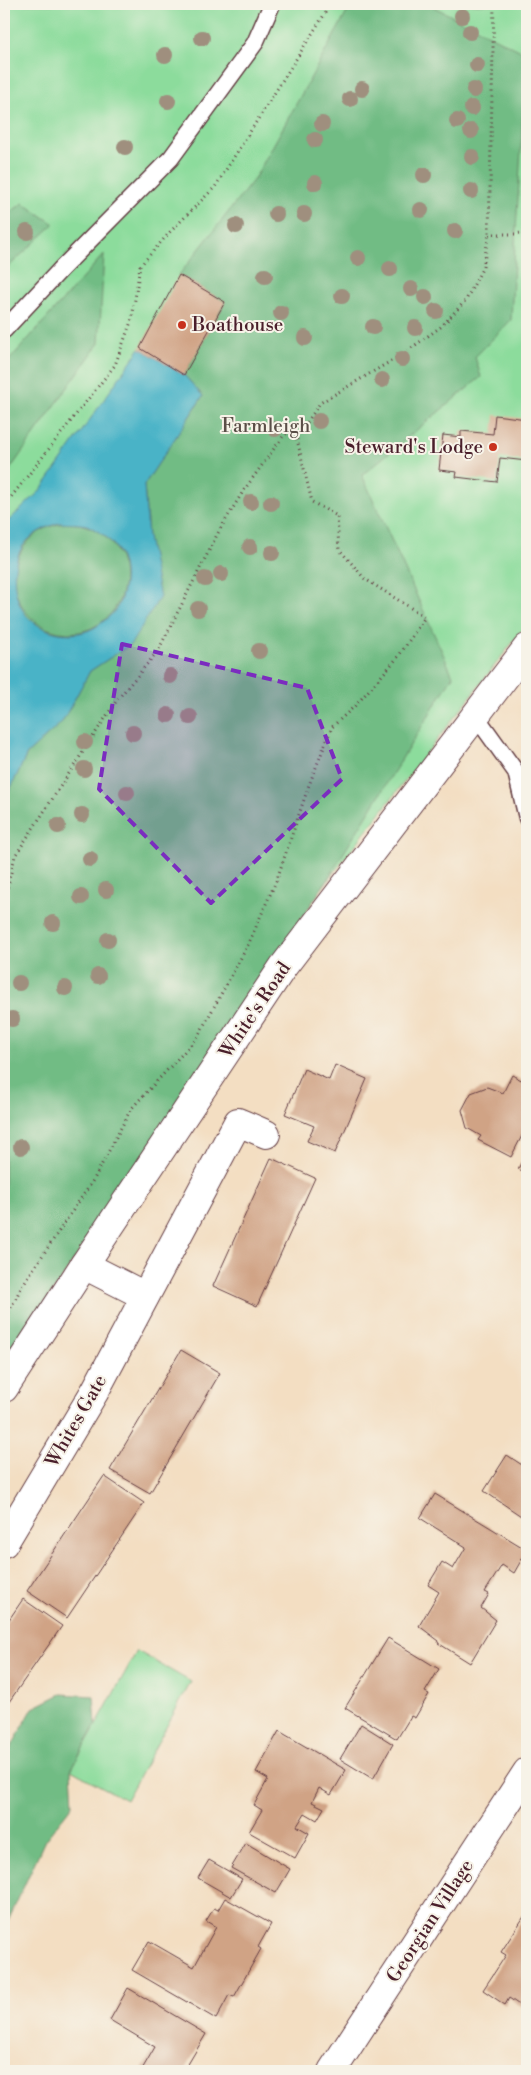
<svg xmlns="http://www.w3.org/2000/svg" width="531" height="2075" font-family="'Libre Bodoni',serif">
  <rect width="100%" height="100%" fill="#f7f3e8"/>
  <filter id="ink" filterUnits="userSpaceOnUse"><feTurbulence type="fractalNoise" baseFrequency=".02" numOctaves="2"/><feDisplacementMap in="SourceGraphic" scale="10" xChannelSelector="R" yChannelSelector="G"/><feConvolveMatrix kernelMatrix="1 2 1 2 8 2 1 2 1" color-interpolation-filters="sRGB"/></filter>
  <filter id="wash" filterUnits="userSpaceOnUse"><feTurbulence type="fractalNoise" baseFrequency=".0096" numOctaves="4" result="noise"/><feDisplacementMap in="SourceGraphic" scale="20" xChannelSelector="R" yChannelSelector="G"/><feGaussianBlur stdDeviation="1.12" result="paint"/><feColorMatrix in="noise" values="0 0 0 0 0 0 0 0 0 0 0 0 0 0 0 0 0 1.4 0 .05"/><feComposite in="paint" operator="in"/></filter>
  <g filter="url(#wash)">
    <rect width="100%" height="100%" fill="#f3dec2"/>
    <g fill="#8cdc9c" stroke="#6b7e64">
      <path d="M4 4H527V624L322 888 4 1365Z"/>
      <path d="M137 1651 191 1682 126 1800 71 1770Z"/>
    </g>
    <g fill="#71bc84" stroke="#5e6e58">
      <path d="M363 4H428L525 53C523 142 515 231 511 320L475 357 481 377 362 475 453 676 322 888 4 1365V802L27 754 62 722 90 671 131 644 148 537 144 485 203 396 184 375 225 302 179 275 255 178 350 7Z"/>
      <path d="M23 203 54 224 4 271V217Z"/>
      <path d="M104 254 99 343 4 478V366Z"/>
      <circle cx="69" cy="578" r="55"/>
      <path d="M61 1694 94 1696 96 1724 71 1770 73 1805 45 1840 4 1930V1760L33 1708Z"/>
    </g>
    <path fill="#49b3c7" stroke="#4a6979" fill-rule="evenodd" d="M140 348 184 375 203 396 144 485 148 537 160 597 131 644 90 671 62 722 27 754 4 802V525L40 491ZM59 523C67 524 78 523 86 525 90 526 95 530 99 532 123 547 129 572 121 598 118 610 109 617 100 624 79 640 45 636 27 616 11 598 10 560 26 542 35 532 47 527 59 523Z"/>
    <g id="blocks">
      <g fill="#d0a385">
        <path d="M179 275 225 302 184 375 140 348Z"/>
        <path d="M495 415 527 419V461L500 458 497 482 456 477 457 472 439 470 443 435 461 437V431L493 434Z"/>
        <path d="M335 1065 367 1079 335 1153 307 1141 314 1126 285 1114 304 1069 329 1080Z"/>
        <path d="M512 1075 527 1083V1126L511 1157 478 1140 481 1136 467 1128 462 1110 471 1093 487 1087 503 1093Z"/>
        <path d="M526 1153 527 1154V1173L518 1169Z"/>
        <path d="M271 1158 315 1178 257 1306 213 1286Z"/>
        <path d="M181 1350 220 1373 150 1493 110 1470Z"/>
        <path d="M507 1455 525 1467 527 1463V1520L484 1491Z"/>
        <path d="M104 1476 144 1503 67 1618 27 1591Z"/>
        <path d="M435 1494 527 1550 514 1573 502 1565 485 1592 489 1594 481 1608 496 1620 470 1663 438 1643 439 1641 419 1626 439 1592 428 1585 442 1562 453 1569 466 1547 420 1518Z"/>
        <path d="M23 1599 62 1626 4 1709V1627Z"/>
        <path d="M388 1638 439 1669 425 1692 429 1694 415 1718 411 1716 397 1739 345 1708Z"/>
        <path d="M361 1724 393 1744 373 1779 340 1759Z"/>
        <path d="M279 1731 346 1770 331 1795 319 1788 312 1802 324 1808 317 1820 305 1813 297 1826 309 1833 295 1858 249 1832 262 1810 254 1805 268 1779 256 1772Z"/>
        <path d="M246 1843 290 1869 276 1893 231 1868Z"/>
        <path d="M209 1860 242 1879 231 1897 198 1878Z"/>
        <path d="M225 1898 271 1924 258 1947 261 1949 234 1997 229 1995 216 2019 132 1970 149 1941 194 1967 216 1927 206 1921 214 1908 218 1910Z"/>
        <path d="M527 1912V2010L509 1998 505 2005 483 1990 506 1955 501 1952Z"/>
        <path d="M128 1988 206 2034 184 2071H141L155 2047 110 2020Z"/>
      </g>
    </g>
  </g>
  <g filter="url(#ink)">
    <use href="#blocks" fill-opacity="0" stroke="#633c42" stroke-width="1"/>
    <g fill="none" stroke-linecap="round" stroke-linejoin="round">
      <g stroke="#633c42" stroke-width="19">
        <g id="lane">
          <path d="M4 330 62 268 171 158 255 43 272 4"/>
          <path d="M475 715 516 772 527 818"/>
        </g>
      </g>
      <g stroke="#633c42" stroke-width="30">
        <g id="street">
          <path d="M84 1265 145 1296"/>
          <path d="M4 1388 84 1265 283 967 527 648"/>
          <path d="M4 1543 95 1391 238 1122 266 1134"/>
          <path d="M332 2071 527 1772"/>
        </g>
      </g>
      <g stroke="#633c42" stroke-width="3" stroke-dasharray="1 4" stroke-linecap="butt">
        <path d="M489 234H515L527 232"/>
        <path d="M4 503 8 501 115 365 132 319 140 266 170 232 215 187 331 4"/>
        <path d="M4 902 15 856 117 700 158 651 219 531 244 490 284 435 306 424 320 403 403 354 442 326 466 300 483 267 489 234 494 4"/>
        <path d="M4 1321 22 1286 94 1179 131 1109 197 1038 248 945 277 879 309 785 332 727 356 705 398 657 425 617 365 579 339 549 337 516 312 502 295 431"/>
      </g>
      <use href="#lane" stroke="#fff" stroke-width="16"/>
      <use href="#street" stroke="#fff" stroke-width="28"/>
    </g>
    <g fill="#9f8f7e">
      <circle cx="462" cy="16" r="8"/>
      <circle cx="470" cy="32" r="8"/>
      <circle cx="202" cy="38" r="8"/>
      <circle cx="165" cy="55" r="8"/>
      <circle cx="477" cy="65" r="8"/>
      <circle cx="362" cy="89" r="8"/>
      <circle cx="474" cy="90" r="8"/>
      <circle cx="350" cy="99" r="8"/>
      <circle cx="168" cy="101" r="8"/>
      <circle cx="472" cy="108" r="8"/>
      <circle cx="457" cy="121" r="8"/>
      <circle cx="322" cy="124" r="8"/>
      <circle cx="471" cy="131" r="8"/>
      <circle cx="315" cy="140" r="8"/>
      <circle cx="125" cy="147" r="8"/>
      <circle cx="472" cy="157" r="8"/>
      <circle cx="424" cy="175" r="8"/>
      <circle cx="315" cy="183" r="8"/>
      <circle cx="471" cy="191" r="8"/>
      <circle cx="421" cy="210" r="8"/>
      <circle cx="276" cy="214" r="8"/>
      <circle cx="304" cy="214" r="8"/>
      <circle cx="236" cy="226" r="8"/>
      <circle cx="455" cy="231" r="8"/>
      <circle cx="27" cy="232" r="8"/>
      <circle cx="358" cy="258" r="8"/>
      <circle cx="390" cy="269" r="8"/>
      <circle cx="265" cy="276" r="8"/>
      <circle cx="411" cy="289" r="8"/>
      <circle cx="342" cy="296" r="8"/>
      <circle cx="425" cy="297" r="8"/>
      <circle cx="436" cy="311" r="8"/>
      <circle cx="281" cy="313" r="8"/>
      <circle cx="373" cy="327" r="8"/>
      <circle cx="415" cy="328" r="8"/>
      <circle cx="305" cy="338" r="8"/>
      <circle cx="402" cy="359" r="8"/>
      <circle cx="382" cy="380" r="8"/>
      <circle cx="319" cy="421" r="8"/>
      <circle cx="275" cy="429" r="8"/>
      <circle cx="251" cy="502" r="8"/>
      <circle cx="271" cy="503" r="8"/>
      <circle cx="250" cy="547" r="8"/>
      <circle cx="272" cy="553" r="8"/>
      <circle cx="221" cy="574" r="8"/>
      <circle cx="205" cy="579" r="8"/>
      <circle cx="198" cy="609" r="8"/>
      <circle cx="259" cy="651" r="8"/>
      <circle cx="170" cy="676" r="8"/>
      <circle cx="168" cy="715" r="8"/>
      <circle cx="190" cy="717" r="8"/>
      <circle cx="133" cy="733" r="8"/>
      <circle cx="85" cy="742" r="8"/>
      <circle cx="84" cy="769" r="8"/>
      <circle cx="127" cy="793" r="8"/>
      <circle cx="82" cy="815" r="8"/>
      <circle cx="58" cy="826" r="8"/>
      <circle cx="90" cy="859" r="8"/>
      <circle cx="106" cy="890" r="8"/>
      <circle cx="81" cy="897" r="8"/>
      <circle cx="53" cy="923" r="8"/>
      <circle cx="108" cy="940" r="8"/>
      <circle cx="98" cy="976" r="8"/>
      <circle cx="19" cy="983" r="8"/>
      <circle cx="65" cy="988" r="8"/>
      <circle cx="12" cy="1019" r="8"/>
      <circle cx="21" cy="1147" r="8"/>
    </g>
  </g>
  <path fill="#7b2cbf" fill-opacity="0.2" stroke="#7b2cbf" stroke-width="4" stroke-dasharray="10 6" stroke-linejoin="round" d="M122 644 307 688 342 779 211 903 99 789Z"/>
  <g fill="#c8321e" stroke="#f7f3e8" stroke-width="2">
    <circle cx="182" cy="325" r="5"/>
    <circle cx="493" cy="447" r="5"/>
  </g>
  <g text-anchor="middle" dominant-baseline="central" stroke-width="4" stroke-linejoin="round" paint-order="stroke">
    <g font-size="19" fill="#4a1f2b" stroke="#f7f3e8" text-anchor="start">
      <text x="192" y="325">Boathouse</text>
      <text x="483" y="447" text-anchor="end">Steward's Lodge</text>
    </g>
    <g font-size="19" fill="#5a4e47" stroke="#f7f3e8">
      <text x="266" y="426">Farmleigh</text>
    </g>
    <g font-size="19" fill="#4a1f2b" stroke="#f7f3e8">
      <text transform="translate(255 1010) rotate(-56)">White's Road</text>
      <text transform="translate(76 1421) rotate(-60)">Whites Gate</text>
      <text transform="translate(430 1921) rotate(-57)">Georgian Village</text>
    </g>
  </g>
  <rect width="531" height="2075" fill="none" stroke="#f7f3e8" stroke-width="20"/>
</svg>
